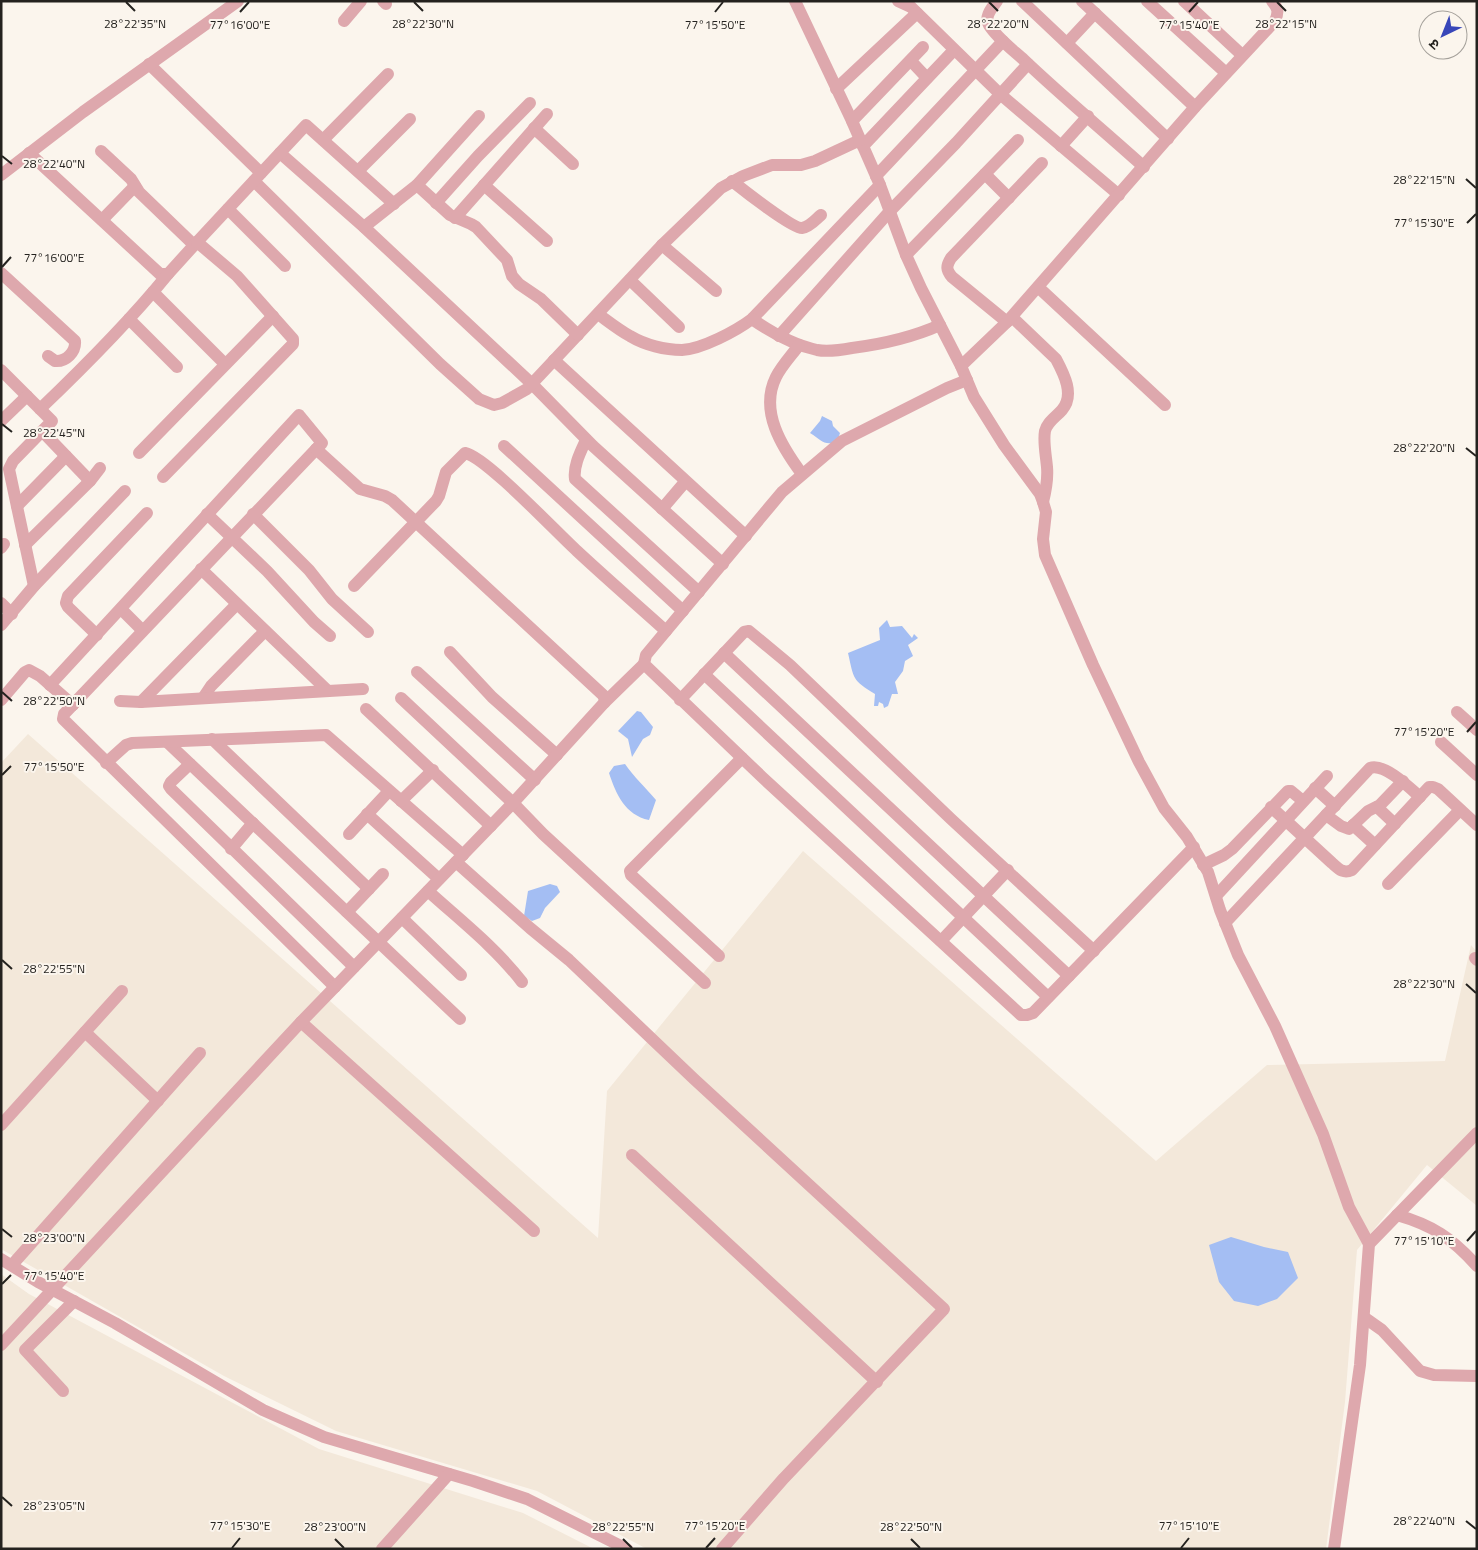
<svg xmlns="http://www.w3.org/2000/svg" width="1478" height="1550" font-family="'Titillium Web','Noto Sans Devanagari',sans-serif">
  <rect width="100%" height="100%" fill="#fbf5ed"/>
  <g fill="#f3e8da">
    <path d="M28 734 598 1238 607 1091 803 851 1156 1161 1267 1065 1445 1061 1471 945 1477 952V1206L1427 1165 1357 1250 1345 1402 1326 1549H647L537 1491 336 1431 224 1376 1 1249V763Z"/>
    <path d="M1 1274 29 1294 319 1449 523 1513 594 1549H1Z"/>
  </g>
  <g fill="#a4bef3">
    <path d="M822 416 832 421 833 426 840 433 837 442C823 446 822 440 810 433L820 421Z"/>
    <path d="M887 620 890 627 902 626 912 638 914 634 918 638 908 645 913 656 905 661 903 671 895 682 898 694H892L888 706 884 708 883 704 879 702 878 706H874L875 694C852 680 854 679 848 653L880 640 879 628Z"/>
    <path d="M637 711 641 712 653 727 650 735 643 739 632 757 628 739 618 731Z"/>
    <path d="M625 764C634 777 645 787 656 800L649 820C625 815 616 794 609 773L614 766Z"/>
    <path d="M550 884 557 886 560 892 545 908 540 918 532 921 524 916 528 891Z"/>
    <path d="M1231 1237 1264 1247 1288 1252 1298 1278 1277 1299 1258 1306 1234 1301 1219 1282 1209 1245Z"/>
  </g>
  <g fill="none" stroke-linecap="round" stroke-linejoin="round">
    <g stroke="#dea8ad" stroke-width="12">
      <path d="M383 1 386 4"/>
      <path d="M795 1 852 121 880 185 906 255 921 288 961 366 974 397 1004 445 1040 494 1043 502 1046 512 1043 539 1045 555 1093 665 1139 762 1164 808 1187 837 1208 872 1220 910 1238 955 1275 1026 1323 1134 1349 1207 1369 1244"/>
      <path d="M898 1 911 7 1000 94 1119 195"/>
      <path d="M997 1C992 8 984 16 989 25 997 38 1013 50 1024 60 1063 97 1104 131 1144 167"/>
      <path d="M1022 1 1168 139"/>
      <path d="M1082 1 1195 107"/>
      <path d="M1147 1 1226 73"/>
      <path d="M1184 1 1242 55"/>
      <path d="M344 21 361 1"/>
      <path d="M1067 43 1095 13"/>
      <path d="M911 61 927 78"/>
      <path d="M149 64 261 173"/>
      <path d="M836 89 917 13"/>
      <path d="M852 121 923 47"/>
      <path d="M534 128 573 164"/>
      <path d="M323 140 388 74"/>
      <path d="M863 146 954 50"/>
      <path d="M1061 146 1088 116"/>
      <path d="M101 151 131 179 139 192 194 245"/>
      <path d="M29 153 160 274H168L197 242 237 276 293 339V344L163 477"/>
      <path d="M280 153 364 227 532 384 593 446 723 564"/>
      <path d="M358 171 410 119"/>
      <path d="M985 174 1009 198"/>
      <path d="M1 175 83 112 238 1"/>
      <path d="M876 176 1003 41"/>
      <path d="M254 181 440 364 479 399 494 405 502 403 527 389 662 245 721 188 743 176 772 165H801L815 161 860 140"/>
      <path d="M732 181C742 189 793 229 802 228 810 227 816 219 821 215"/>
      <path d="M417 185 450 215 471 224 476 227 507 260 512 276 519 284 541 299 578 335"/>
      <path d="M484 185 547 241"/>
      <path d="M436 203 478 156 530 103"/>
      <path d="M228 209 285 266"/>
      <path d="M455 218 547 114"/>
      <path d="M102 220 135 186"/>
      <path d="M364 227 417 185 479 116"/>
      <path d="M197 242 306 125 394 204"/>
      <path d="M662 245 716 291"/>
      <path d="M906 255 1018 140"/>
      <path d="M1 273 75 341C76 352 66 362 55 361L48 356"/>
      <path d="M630 280 679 327"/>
      <path d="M1038 287 1165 405"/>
      <path d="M153 292 225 364"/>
      <path d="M598 314C609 322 619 330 630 336 645 345 665 350 682 350 702 349 736 331 752 319L880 185"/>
      <path d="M1012 317 1056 359C1064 374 1075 395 1062 410 1056 417 1047 422 1045 431 1043 442 1046 455 1047 467 1048 478 1046 490 1043 502"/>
      <path d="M129 319 177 367"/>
      <path d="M752 319C772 333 793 345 817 350 828 352 841 350 852 348 883 344 911 338 940 325"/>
      <path d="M1007 322 952 277C946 270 946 266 951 258L1042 163"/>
      <path d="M779 336 890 211 956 143 1028 64"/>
      <path d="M799 345C792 355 782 365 776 377 759 411 782 447 802 474"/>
      <path d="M554 360 746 536"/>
      <path d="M961 366 1007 322 1195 107 1275 21C1279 12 1278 8 1272 1"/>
      <path d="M1 370 52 421 13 461 9 469 34 586"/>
      <path d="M967 380 947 388 842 441 782 492 646 655 644 664 762 777 1021 1015H1027L1033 1013 1194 847"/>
      <path d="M40 409C85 366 129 322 168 274"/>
      <path d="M1 421 27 396"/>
      <path d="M42 431 90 481"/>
      <path d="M586 440C581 451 573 466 575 479L699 592"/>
      <path d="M504 446 683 611"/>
      <path d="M139 453 273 316"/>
      <path d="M17 506 66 456"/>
      <path d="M662 509 685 482"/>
      <path d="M207 514 267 571 314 622 330 636"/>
      <path d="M253 514 309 570 332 599 368 632"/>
      <path d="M25 545 90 481 100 468"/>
      <path d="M1 548 4 544"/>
      <path d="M201 569 328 691"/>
      <path d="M354 586 436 501 439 496 446 472 465 453C486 457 557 533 577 551 606 578 636 604 666 631"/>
      <path d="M1 603 12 614"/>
      <path d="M121 609 142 630"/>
      <path d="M1 625 34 586 125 491"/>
      <path d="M97 635 68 607 66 603 68 596 147 513"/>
      <path d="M450 652 492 697 557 755"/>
      <path d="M724 653 1069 976"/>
      <path d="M417 672 535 780"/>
      <path d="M704 674 1048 997"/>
      <path d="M50 685 299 415 322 443 64 714 63 719 335 987"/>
      <path d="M203 698 211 686 265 631"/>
      <path d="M401 698 513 803 543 834 705 983"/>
      <path d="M1 700 25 672 29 670 40 676 73 705"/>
      <path d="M680 700 744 632 749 631 790 665 951 819 1094 951"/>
      <path d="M120 701 141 702 363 689"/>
      <path d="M141 702 237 604"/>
      <path d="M604 703 644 664"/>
      <path d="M366 709 491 826"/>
      <path d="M1457 712 1477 730"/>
      <path d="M212 739 369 889"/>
      <path d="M167 742 460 1019"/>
      <path d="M1441 742 1477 775"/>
      <path d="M106 763 126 745 132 743 326 735 463 855"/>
      <path d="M190 764 171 782 169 786 171 789 354 967"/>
      <path d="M1315 788 1335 806"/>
      <path d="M401 801 433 770"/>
      <path d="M1271 807 1332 863C1339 869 1343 874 1352 870L1429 787H1433L1438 789 1477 825"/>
      <path d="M1377 807 1395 824"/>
      <path d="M367 814 439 879"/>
      <path d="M1326 815 1341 826 1349 829 1368 811 1380 805 1403 781"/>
      <path d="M1353 825 1375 845"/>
      <path d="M349 834 389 791"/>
      <path d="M231 849 253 823"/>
      <path d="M456 862 530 928 569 960 694 1079 944 1309 784 1478 722 1549"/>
      <path d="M1203 865 1224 855 1232 849 1288 791H1291L1303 801"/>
      <path d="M1388 884 1460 810"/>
      <path d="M428 891C460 920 495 947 522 982"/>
      <path d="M1216 896 1327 776"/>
      <path d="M347 912 383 874"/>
      <path d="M402 918 461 975"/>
      <path d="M1225 923 1370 768C1385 763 1410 788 1420 797"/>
      <path d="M941 941 1008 870"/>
      <path d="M719 956 631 875 630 871 742 758"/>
      <path d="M1475 958 1477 960"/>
      <path d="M301 1022 534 1231"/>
      <path d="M85 1032 158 1101"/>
      <path d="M1 1125 122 991"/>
      <path d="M632 1155 877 1382"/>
      <path d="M1397 1215C1432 1225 1452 1238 1477 1266"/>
      <path d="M1 1259 38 1282 115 1323 263 1410 324 1437 473 1481 527 1499 627 1549"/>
      <path d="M12 1265 200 1053"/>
      <path d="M1365 1318 1382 1330 1420 1371 1434 1375 1477 1376"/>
      <path d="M1 1345 301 1022 513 803 604 703 605 700 603 695 392 500 385 496 360 489 316 449"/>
      <path d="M63 1391 25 1350 74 1301"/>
      <path d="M382 1549 449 1474"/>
      <path d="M1334 1549 1360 1365 1369 1244 1477 1133"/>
    </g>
  </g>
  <path fill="none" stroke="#24221f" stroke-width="2" d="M126 2 135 11M414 2 423 11M989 2 998 11M1277 2 1286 11M240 12 249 2M715 12 723 2M1189 12 1198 2M2 156 12 164M1466 179 1476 188M1467 223 1476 214M2 267 11 257M2 424 12 432M1466 448 1476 456M2 692 12 701M1467 732 1476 722M2 775 11 766M2 960 12 969M1466 984 1476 993M2 1229 12 1237M1467 1241 1476 1231M2 1284 11 1275M2 1497 12 1506M1466 1521 1476 1529M335 1539 344 1548M623 1539 632 1548M911 1539 920 1548M232 1548 240 1538M706 1548 715 1538M1181 1548 1189 1538"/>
  <g font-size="12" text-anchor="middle" fill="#24221f" stroke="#fbf5ed" stroke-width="4" stroke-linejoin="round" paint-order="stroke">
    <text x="135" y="28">28°22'35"N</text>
    <text x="423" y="28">28°22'30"N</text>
    <text x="998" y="28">28°22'20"N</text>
    <text x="1286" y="28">28°22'15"N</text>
    <text x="240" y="29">77°16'00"E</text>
    <text x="715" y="29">77°15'50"E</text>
    <text x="1189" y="29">77°15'40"E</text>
    <text x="54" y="168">28°22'40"N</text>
    <text x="1424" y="184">28°22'15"N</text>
    <text x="1424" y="227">77°15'30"E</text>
    <text x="54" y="262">77°16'00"E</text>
    <text x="54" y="437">28°22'45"N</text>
    <text x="1424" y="452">28°22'20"N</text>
    <text x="54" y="705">28°22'50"N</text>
    <text x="1424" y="736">77°15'20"E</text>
    <text x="54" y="771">77°15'50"E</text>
    <text x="54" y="973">28°22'55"N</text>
    <text x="1424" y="988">28°22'30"N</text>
    <text x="54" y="1242">28°23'00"N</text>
    <text x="1424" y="1245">77°15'10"E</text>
    <text x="54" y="1280">77°15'40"E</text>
    <text x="54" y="1510">28°23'05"N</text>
    <text x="1424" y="1525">28°22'40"N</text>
    <text x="240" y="1530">77°15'30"E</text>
    <text x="715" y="1530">77°15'20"E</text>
    <text x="1189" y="1530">77°15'10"E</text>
    <text x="335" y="1531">28°23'00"N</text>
    <text x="623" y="1531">28°22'55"N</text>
    <text x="911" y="1531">28°22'50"N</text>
  </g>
  <rect width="1478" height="1550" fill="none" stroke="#24221f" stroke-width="5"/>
  <g transform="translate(1443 35) rotate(223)"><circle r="24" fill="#fbf5ed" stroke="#a5a19b"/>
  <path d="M0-4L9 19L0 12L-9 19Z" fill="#3846b9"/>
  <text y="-8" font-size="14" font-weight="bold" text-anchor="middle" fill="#24221f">उ</text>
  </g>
</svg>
